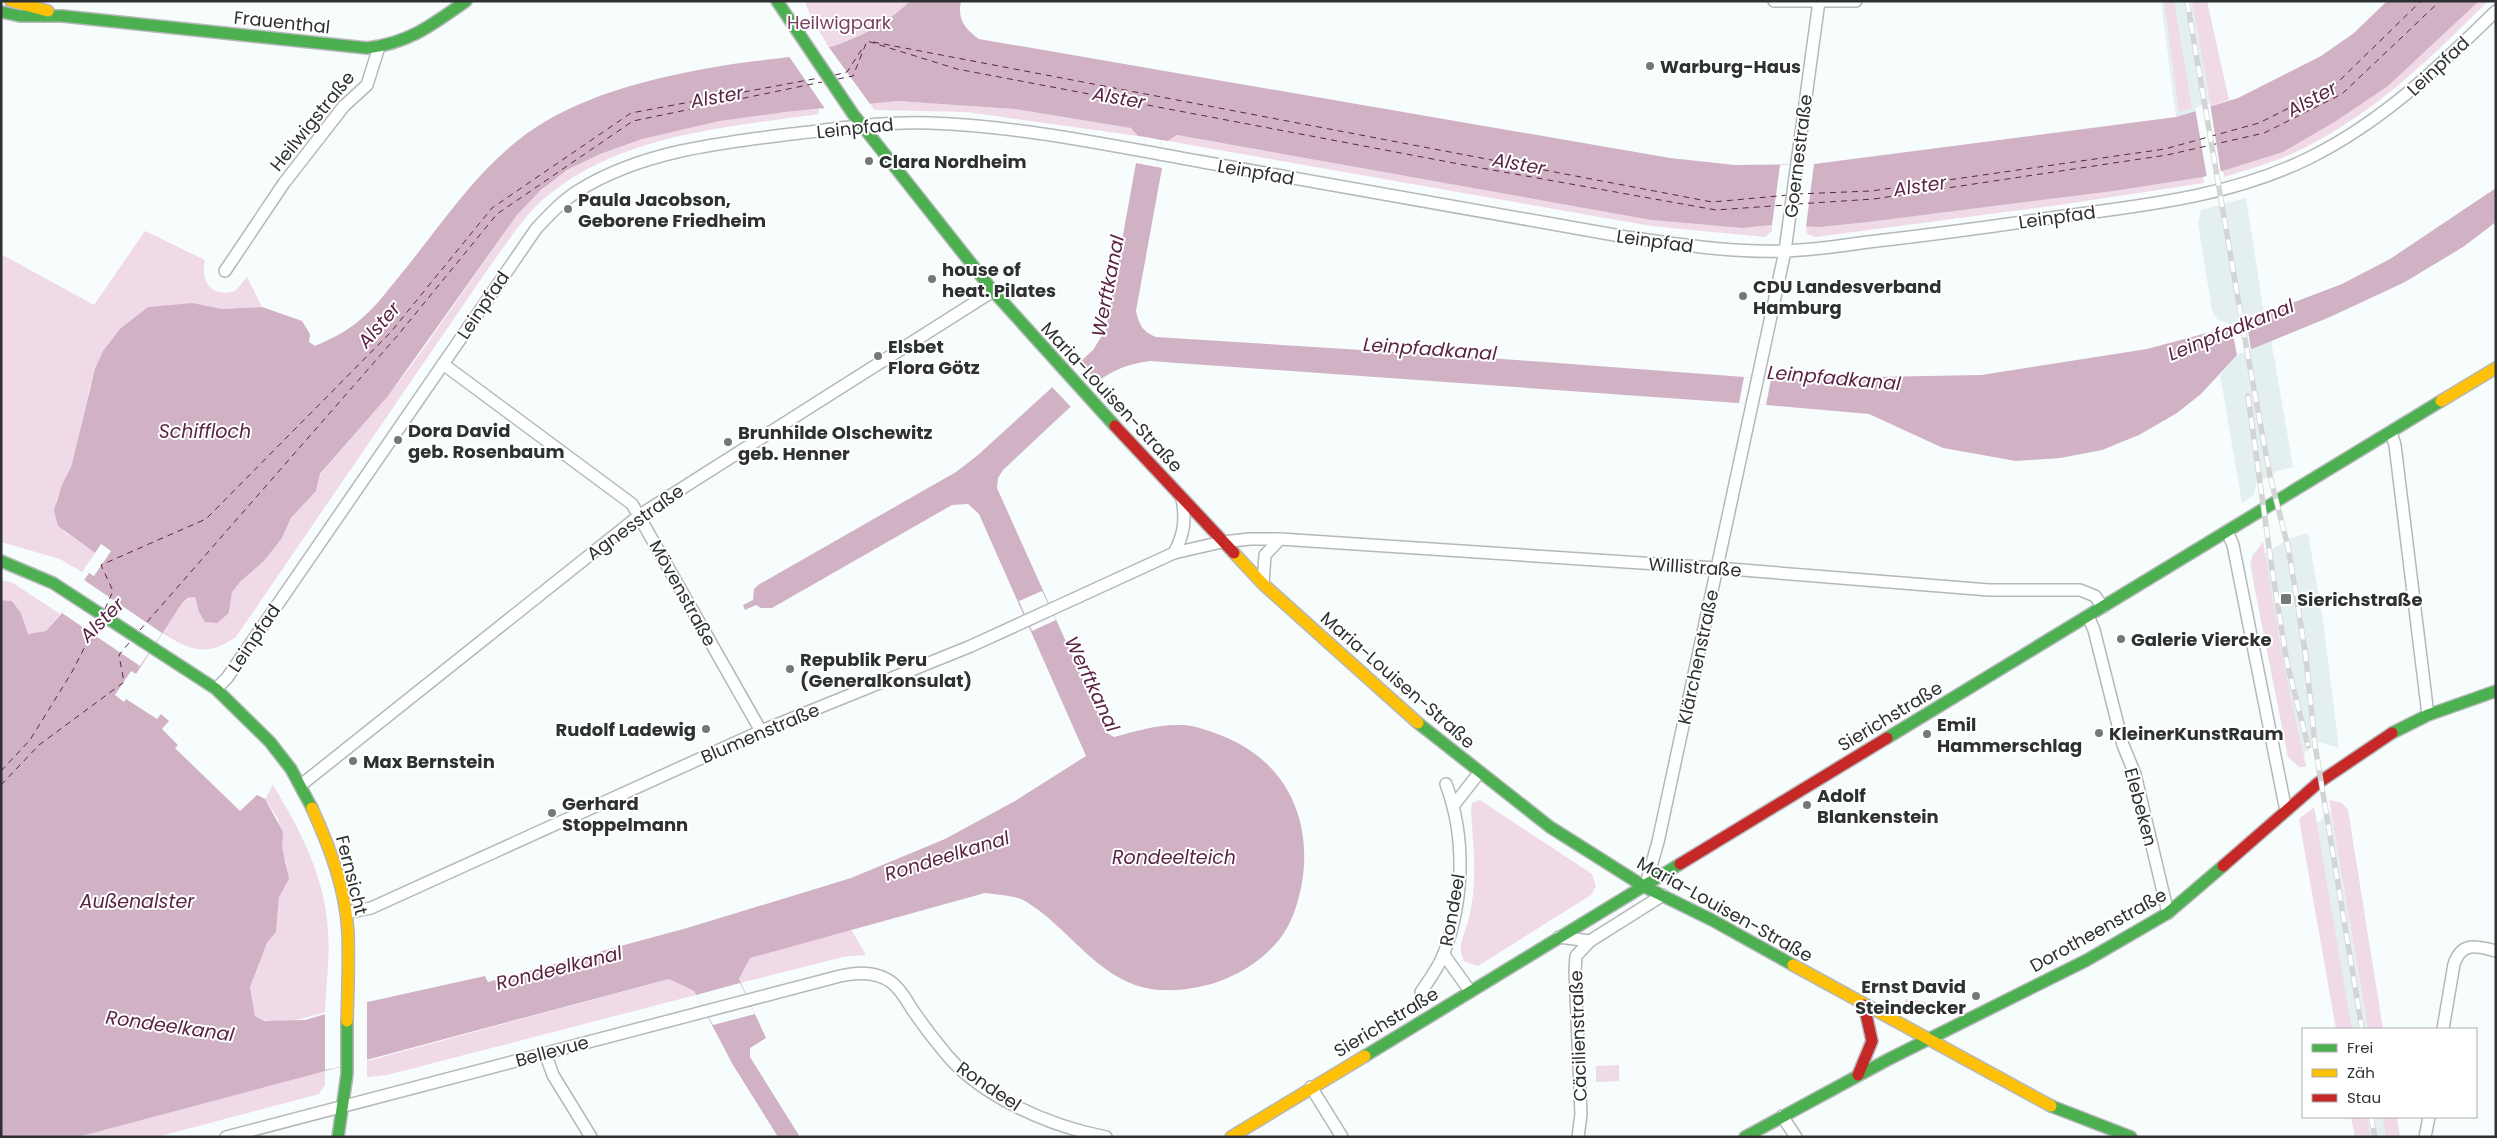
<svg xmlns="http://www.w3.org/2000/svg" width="2497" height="1138" font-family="Poppins,sans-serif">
  <rect width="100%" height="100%" fill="#f7fcfd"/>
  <g fill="#e3eff1">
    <path d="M2161 1H2198L2217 104 2176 117Z"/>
    <path d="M2246 198 2264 314 2229 327 2228 323 2218 320 2212 311 2198 223 2201 210Z"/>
    <path d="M2271 340 2293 467 2276 471 2275 473 2256 483 2254 495 2242 503 2220 375 2237 355Z"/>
    <path d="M2308 533 2323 621 2339 748 2319 742 2304 753 2306 767H2299L2288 757 2250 566 2252 555 2263 542 2265 553 2291 538Z"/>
    <path d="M2331 812 2368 1029H2352L2317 823Z"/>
    <path d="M2367 1117H2382L2386 1137H2371Z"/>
  </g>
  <g fill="#f0dae8">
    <path d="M805 1H910C888 24 859 36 829 48L810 15Z"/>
    <path d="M2164 1H2174L2192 108 2179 112Z"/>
    <path d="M2192 1H2207L2229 100 2211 106Z"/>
    <path d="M2479 1H2488C2428 61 2368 120 2289 155 2268 164 2246 170 2224 177L2223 170 2283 152 2388 86Z"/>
    <path d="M897 101 1014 109 1132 128 1138 136 967 112 874 110 870 103Z"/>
    <path d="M818 109 819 114C727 127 622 134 547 196 524 215 508 242 490 266L236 637C206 657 191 651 162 633 170 620 179 599 195 597L199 612 229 614 232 592 240 582 264 561 282 538 291 518 316 491 320 475 388 396 414 362 517 215C532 199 548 182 568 170 631 133 712 118 784 112 796 111 807 110 818 109Z"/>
    <path d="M1177 135 1651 220 1742 228 1772 225V231L1765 237 1651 226 1168 141Z"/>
    <path d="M2203 177 2204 183 2059 205 1816 237 1807 234 1806 227 1868 222 2114 191Z"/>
    <path d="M145 231 205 260C200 282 212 298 235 291L247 277 262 307 222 309 193 303 103 351 90 387 71 467 56 501 65 532 95 553 82 572 60 559 1 542V254L94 305Z"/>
    <path d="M2263 542 2283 661 2306 767H2299L2288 757 2254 584 2251 560Z"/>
    <path d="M1 580 13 583 60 614 46 631 28 634 21 613 12 601 1 600Z"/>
    <path d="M273 785C301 831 325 877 328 931 330 958 326 986 325 1012 304 1018 277 1028 255 1016L250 987 267 943 276 932 279 897 287 863 283 855 278 819 265 799Z"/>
    <path d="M1480 800 1592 874 1596 886 1591 895 1478 966 1465 962C1455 948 1466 932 1469 918 1478 881 1473 845 1471 809L1472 803Z"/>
    <path d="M2329 800 2342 803 2348 810 2383 1029H2368Z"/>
    <path d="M2314 807 2317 823 2352 1029H2336L2299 819Z"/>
    <path d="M851 929 866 955 843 957 740 983 739 979 750 958Z"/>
    <path d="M669 979 694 991 696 995 387 1075 367 1077V1061Z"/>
    <path d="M1906 999 1930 1003H1952V1007C1936 1011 1918 1017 1903 1005Z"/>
    <path d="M1619 1065V1081L1596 1082V1066Z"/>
    <path d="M325 1070V1085L319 1094 157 1137H78Z"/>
    <path d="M2351 1117H2367L2371 1137H2355Z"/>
    <path d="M2382 1117H2397L2400 1137H2386Z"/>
  </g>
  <path fill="#d0b2c4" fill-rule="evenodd" d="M910 1H961C957 19 965 29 979 39L1670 158 1735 165 1814 164 2176 117 2238 98 2321 56 2354 33 2387 1H2479L2388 86 2336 121 2283 152 2203 177 2114 191 1868 222 1819 227 1772 225 1742 228 1651 220 1177 135 1168 141 1161 140 1157 167 1162 168 1136 311C1139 325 1143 332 1156 337L1490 358 1771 379 1981 375 2147 349 2229 327 2342 284 2390 259 2496 188V222L2463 247 2405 282 2330 317 2237 355 2201 394 2177 413 2139 435 2102 450 2060 458 2016 461 1943 448 1869 414 1766 405 1150 361C1129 364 1114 369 1097 382L1003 470 998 478 997 488 1107 733 1114 737C1136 731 1159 724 1181 725 1196 725 1212 732 1225 737 1288 763 1314 823 1301 888 1297 906 1291 925 1279 940 1251 974 1206 992 1162 990 1102 988 1071 928 1025 901 1015 895 997 895 985 893L750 958 739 979 766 1038 750 1048V1057L800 1137H778L733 1065 694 991 669 979 78 1137H1V600L12 601 21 613 28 634 46 631 62 613 89 573 94 576 111 551 101 544 95 553 58 526 54 510 62 485 71 467 95 369 103 351 120 329 148 307 193 303 222 309 262 307 302 321 310 334 309 342 315 346C329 340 343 333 355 324 375 309 390 287 406 268 447 217 487 155 546 121 601 89 670 74 733 64 751 61 770 60 789 57 832 50 879 32 910 1ZM897 101 1014 109 1131 128 1138 136 1146 137 1141 164 1136 163 1106 329 1093 350 978 455 956 472 758 585 754 589 753 600 743 605 745 610 756 605 761 608H772L952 505 968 504 979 514 1086 756 1015 801 945 839 851 878 687 928 488 982 485 976 363 1003 305 1020 265 1021 255 1016 250 987 267 943 276 932 279 897 289 879 282 847 283 832 265 799 257 795 240 811 175 748 178 745 162 729 169 721 161 714 157 719 126 699 124 702 115 695 131 671 136 674 182 603 188 598 195 597 199 612 205 622 217 623 229 613 232 592 240 582 264 561 282 538 291 518 316 491 320 474 388 396 517 215 541 190 567 170 600 154 642 139 719 121 785 112Z"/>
  <g fill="#f7fcfd">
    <path d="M828 46 870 104 826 110 788 55Z"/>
    <path d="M2210 103 2221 173 2207 178 2195 108Z"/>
    <path d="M1146 137 1161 140 1157 167 1141 164Z"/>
    <path d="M1814 164 1806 227 1772 225 1780 165Z"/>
    <path d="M2246 318 2251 350 2237 355 2231 324Z"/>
    <path d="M1079 362 1097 382 1071 407 1052 387Z"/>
    <path d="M1744 377 1771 379 1766 405 1739 403Z"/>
    <path d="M84 580 162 633 140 666 62 613Z"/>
    <path d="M1042 591 1056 620 1032 631 1019 601Z"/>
    <path d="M740 983 755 1014 713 1025 696 995Z"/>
    <path d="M367 1002V1061L325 1070V1012Z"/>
  </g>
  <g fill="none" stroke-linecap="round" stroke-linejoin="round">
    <g stroke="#5b2345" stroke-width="1" stroke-dasharray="6 5" stroke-linecap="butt">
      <path d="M873 42 1712 202 1789 195"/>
      <path d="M835 75 847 72 864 46"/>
      <path d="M838 79 853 76 867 41 957 69 1459 164 1716 210 1786 205"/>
      <path d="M1797 194 1871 191 2165 149 2259 123 2335 85 2421 1"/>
      <path d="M1797 204 1874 199 2167 155 2264 133 2342 94 2440 1"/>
      <path d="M105 609 113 591 101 565 206 519 390 333 492 208 631 113 819 78"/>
      <path d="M140 630 398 335 497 214 633 121 822 82"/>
      <path d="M1 771 30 740 72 672 98 621"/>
      <path d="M1 785 39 745 124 682 119 655 129 643"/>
    </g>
    <g stroke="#b5b8b9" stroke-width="14">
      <g id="street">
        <path d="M1774 1H1856"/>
        <path d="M225 271 284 183 344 106 367 85 379 47"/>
        <path d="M443 364 632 504 761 731"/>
        <path d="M2391 432 2395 445 2428 715"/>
        <path d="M2227 531 2233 545 2286 811"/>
        <path d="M1174 553C1184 535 1186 520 1182 499"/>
        <path d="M1263 584 1265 555 1280 539"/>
        <path d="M2088 616 2094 630 2123 745 2135 774 2168 913"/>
        <path d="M216 689 227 678 536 229C549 215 562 201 578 191 643 150 726 142 800 133 843 128 886 121 930 123 1021 126 1113 146 1203 162 1344 187 1485 212 1626 237 1678 244 1732 253 1784 251 1812 250 1841 246 1868 242 1929 235 1989 227 2050 218 2138 206 2228 198 2309 158 2382 122 2438 68 2496 11"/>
        <path d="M301 785 640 515 993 291"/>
        <path d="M1453 806 1479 773"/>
        <path d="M1645 887 1658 842 1785 251 1819 1"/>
        <path d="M346 913 371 908 761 731 971 646 1174 553 1222 542 1250 539H1280L1717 568 1989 590H2080L2095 596 2103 607"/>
        <path d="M1559 937 1590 941"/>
        <path d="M1444 955 1470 991"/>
        <path d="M1421 992C1429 980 1439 967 1444 953 1464 900 1466 837 1446 784"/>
        <path d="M2443 1029 2454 964C2462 941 2477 946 2496 951"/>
        <path d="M545 1053 553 1075 591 1137"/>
        <path d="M1311 1087 1342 1137"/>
        <path d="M1782 1116 1796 1137"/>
        <path d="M226 1137 840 976C858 972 876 971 891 982 902 990 907 1002 914 1012 923 1025 932 1037 942 1049 978 1096 1049 1126 1106 1137"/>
        <path d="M1578 1137 1581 1114 1575 971 1576 956 1590 941 1663 895"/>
        <path d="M2425 1137 2429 1117"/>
      </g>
    </g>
    <g stroke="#b5b8b9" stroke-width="14">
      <g id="fast">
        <path d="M777 1 853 114 993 291 1115 426"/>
        <path d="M2 12 20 16H62L367 48C409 43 432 25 466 1"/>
        <path d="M1 561 53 583 216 689 270 742 291 769 312 808"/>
        <path d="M1418 723 1550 827 1645 887 1712 920 1793 965"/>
        <path d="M2392 733 2428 715 2496 691"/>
        <path d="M1887 738 2441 401"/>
        <path d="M1365 1056 1680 864"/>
        <path d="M2051 1106 2131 1137"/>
        <path d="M338 1137 347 1074V1021"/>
        <path d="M1745 1137 1889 1059 2087 960 2168 913 2223 866"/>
      </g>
    </g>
    <g stroke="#b5b8b9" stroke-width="14">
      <g id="slow">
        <path d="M11 1 48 11"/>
        <path d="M2441 401 2496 368"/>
        <path d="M1234 553 1263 584 1418 723"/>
        <path d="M312 808C330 848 346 889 348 933 349 962 348 992 347 1021"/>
        <path d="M1793 965 2051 1106"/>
        <path d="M1231 1137 1365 1056"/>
      </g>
    </g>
    <g stroke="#b5b8b9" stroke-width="14">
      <g id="jam">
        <path d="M1115 426 1234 553"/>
        <path d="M1680 864 1887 738"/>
        <path d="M2223 866 2318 783 2392 733"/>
        <path d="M1858 1075 1872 1041 1864 1005"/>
      </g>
    </g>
    <use href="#street" stroke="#feffff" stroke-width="11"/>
    <use href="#fast" stroke="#4caf50" stroke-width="11"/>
    <use href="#slow" stroke="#ffc107" stroke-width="11"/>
    <use href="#jam" stroke="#c62828" stroke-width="11"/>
    <g stroke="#d3d5d5" stroke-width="5.5">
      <g id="rail">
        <path d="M2187 1 2247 351 2270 476 2288 547 2296 594 2306 658 2315 745 2362 1029"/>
        <path d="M2248 396 2272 569 2287 663 2308 746"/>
        <path d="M2371 1117 2375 1137"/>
      </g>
    </g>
    <use href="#rail" stroke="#fff" stroke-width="4" stroke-dasharray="11" stroke-linecap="butt"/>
  </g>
  <g fill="#747879" stroke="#fff" stroke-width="2">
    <circle cx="1650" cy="66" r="5"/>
    <circle cx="869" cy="161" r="5"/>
    <circle cx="568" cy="209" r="5"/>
    <circle cx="932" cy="279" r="5"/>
    <circle cx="1743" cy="296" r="5"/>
    <circle cx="878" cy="356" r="5"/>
    <circle cx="398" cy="440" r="5"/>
    <circle cx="728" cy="442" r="5"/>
    <rect x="2280" y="593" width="12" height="12" rx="2.5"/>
    <circle cx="2121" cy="639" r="5"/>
    <circle cx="790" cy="669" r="5"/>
    <circle cx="706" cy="729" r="5"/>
    <circle cx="2099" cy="733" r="5"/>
    <circle cx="1927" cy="734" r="5"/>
    <circle cx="353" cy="761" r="5"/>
    <circle cx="1807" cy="805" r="5"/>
    <circle cx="552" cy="813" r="5"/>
    <circle cx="1976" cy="996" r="5"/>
  </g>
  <g text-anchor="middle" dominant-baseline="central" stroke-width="4" stroke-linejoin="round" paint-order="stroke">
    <g font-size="18" fill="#2e3132" stroke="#fff">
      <text transform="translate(282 22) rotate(6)">Frauenthal</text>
      <text transform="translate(2438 66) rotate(-43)">Leinpfad</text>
      <text transform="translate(312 121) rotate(-51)">Heilwigstraße</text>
      <text transform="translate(855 128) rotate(-6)">Leinpfad</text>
      <text transform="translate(1798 156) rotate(-83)">Goernestraße</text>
      <text transform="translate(1256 172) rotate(10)">Leinpfad</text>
      <text transform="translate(2057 217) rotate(-8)">Leinpfad</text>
      <text transform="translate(1655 241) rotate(8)">Leinpfad</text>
      <text transform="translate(483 305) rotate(-56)">Leinpfad</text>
      <text transform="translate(1112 397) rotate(47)">Maria-Louisen-Straße</text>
      <text transform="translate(635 522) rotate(-36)">Agnesstraße</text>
      <text transform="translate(1695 567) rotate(4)">Willistraße</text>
      <text transform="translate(683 593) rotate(61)">Mövenstraße</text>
      <text transform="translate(254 638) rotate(-56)">Leinpfad</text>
      <text transform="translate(1698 657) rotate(-78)">Klärchenstraße</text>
      <text transform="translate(1398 680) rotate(41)">Maria-Louisen-Straße</text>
      <text transform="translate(1890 716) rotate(-31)">Sierichstraße</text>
      <text transform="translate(760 733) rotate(-23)">Blumenstraße</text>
      <text transform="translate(2141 807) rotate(75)">Elebeken</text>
      <text transform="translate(352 875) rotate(76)">Fernsicht</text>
      <text transform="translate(1725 909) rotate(29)">Maria-Louisen-Straße</text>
      <text transform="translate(1452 910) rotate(-80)">Rondeel</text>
      <text transform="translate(2098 930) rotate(-29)">Dorotheenstraße</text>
      <text transform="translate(1386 1022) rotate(-31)">Sierichstraße</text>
      <text transform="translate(1578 1036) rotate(-92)">Cäcilienstraße</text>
      <text transform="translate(552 1051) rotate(-15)">Bellevue</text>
      <text transform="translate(989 1086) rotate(34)">Rondeel</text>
    </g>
    <g font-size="18" fill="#783e60" stroke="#fff">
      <text x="839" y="22">Heilwigpark</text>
    </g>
    <g font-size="18" font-weight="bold" fill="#2e3132" stroke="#fff" text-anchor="start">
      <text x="1660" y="66">Warburg-Haus</text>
      <text x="879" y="161">Clara Nordheim</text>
      <text x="578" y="199">Paula Jacobson,<tspan x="578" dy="21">Geborene Friedheim</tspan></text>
      <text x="942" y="269">house of<tspan x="942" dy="21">heat. Pilates</tspan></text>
      <text x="1753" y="286">CDU Landesverband<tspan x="1753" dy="21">Hamburg</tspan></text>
      <text x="888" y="346">Elsbet<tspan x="888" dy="21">Flora Götz</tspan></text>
      <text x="408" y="430">Dora David<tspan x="408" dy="21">geb. Rosenbaum</tspan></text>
      <text x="738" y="432">Brunhilde Olschewitz<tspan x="738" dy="21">geb. Henner</tspan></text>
      <text x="2297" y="599">Sierichstraße</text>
      <text x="2131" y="639">Galerie Viercke</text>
      <text x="800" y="659">Republik Peru<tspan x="800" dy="21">(Generalkonsulat)</tspan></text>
      <text x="1937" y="724">Emil<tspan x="1937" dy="21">Hammerschlag</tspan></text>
      <text x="696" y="729" text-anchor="end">Rudolf Ladewig</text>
      <text x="2109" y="733">KleinerKunstRaum</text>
      <text x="363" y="761">Max Bernstein</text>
      <text x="1817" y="795">Adolf<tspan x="1817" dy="21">Blankenstein</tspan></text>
      <text x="562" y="803">Gerhard<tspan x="562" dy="21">Stoppelmann</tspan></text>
      <text x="1966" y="986" text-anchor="end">Ernst David<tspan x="1966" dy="21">Steindecker</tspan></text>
    </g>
    <g font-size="19" font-style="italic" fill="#5b2345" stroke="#fff">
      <text transform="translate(717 97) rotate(-10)">Alster</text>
      <text transform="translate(1119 98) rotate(10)">Alster</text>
      <text transform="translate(2312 99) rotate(-28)">Alster</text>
      <text transform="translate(1519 164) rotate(10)">Alster</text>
      <text transform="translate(1920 186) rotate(-8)">Alster</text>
      <text transform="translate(1108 286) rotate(-79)">Werftkanal</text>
      <text transform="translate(379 325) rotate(-49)">Alster</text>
      <text transform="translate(2231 330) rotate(-22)">Leinpfadkanal</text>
      <text transform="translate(1430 349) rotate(4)">Leinpfadkanal</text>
      <text transform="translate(1834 378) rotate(5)">Leinpfadkanal</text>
      <text x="205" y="431">Schiffloch</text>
      <text transform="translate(102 620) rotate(-45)">Alster</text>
      <text transform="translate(1092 684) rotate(65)">Werftkanal</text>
      <text transform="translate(947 856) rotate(-17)">Rondeelkanal</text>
      <text x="1174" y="857">Rondeelteich</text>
      <text x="137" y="901">Außenalster</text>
      <text transform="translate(559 968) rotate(-14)">Rondeelkanal</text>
      <text transform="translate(170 1026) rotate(8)">Rondeelkanal</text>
    </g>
  </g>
  <rect width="2497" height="1138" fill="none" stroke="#2e3132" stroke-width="5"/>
  <rect x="2302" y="1028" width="175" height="90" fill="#ffffff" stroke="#abadad"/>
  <rect x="2312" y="1044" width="25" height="8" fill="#4caf50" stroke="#abadad"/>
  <text x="2347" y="1053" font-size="15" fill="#2e3132">Frei</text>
  <rect x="2312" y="1069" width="25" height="8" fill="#ffc107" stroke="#abadad"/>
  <text x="2347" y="1078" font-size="15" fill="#2e3132">Zäh</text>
  <rect x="2312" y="1094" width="25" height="8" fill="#c62828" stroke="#abadad"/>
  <text x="2347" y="1103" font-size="15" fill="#2e3132">Stau</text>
</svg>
